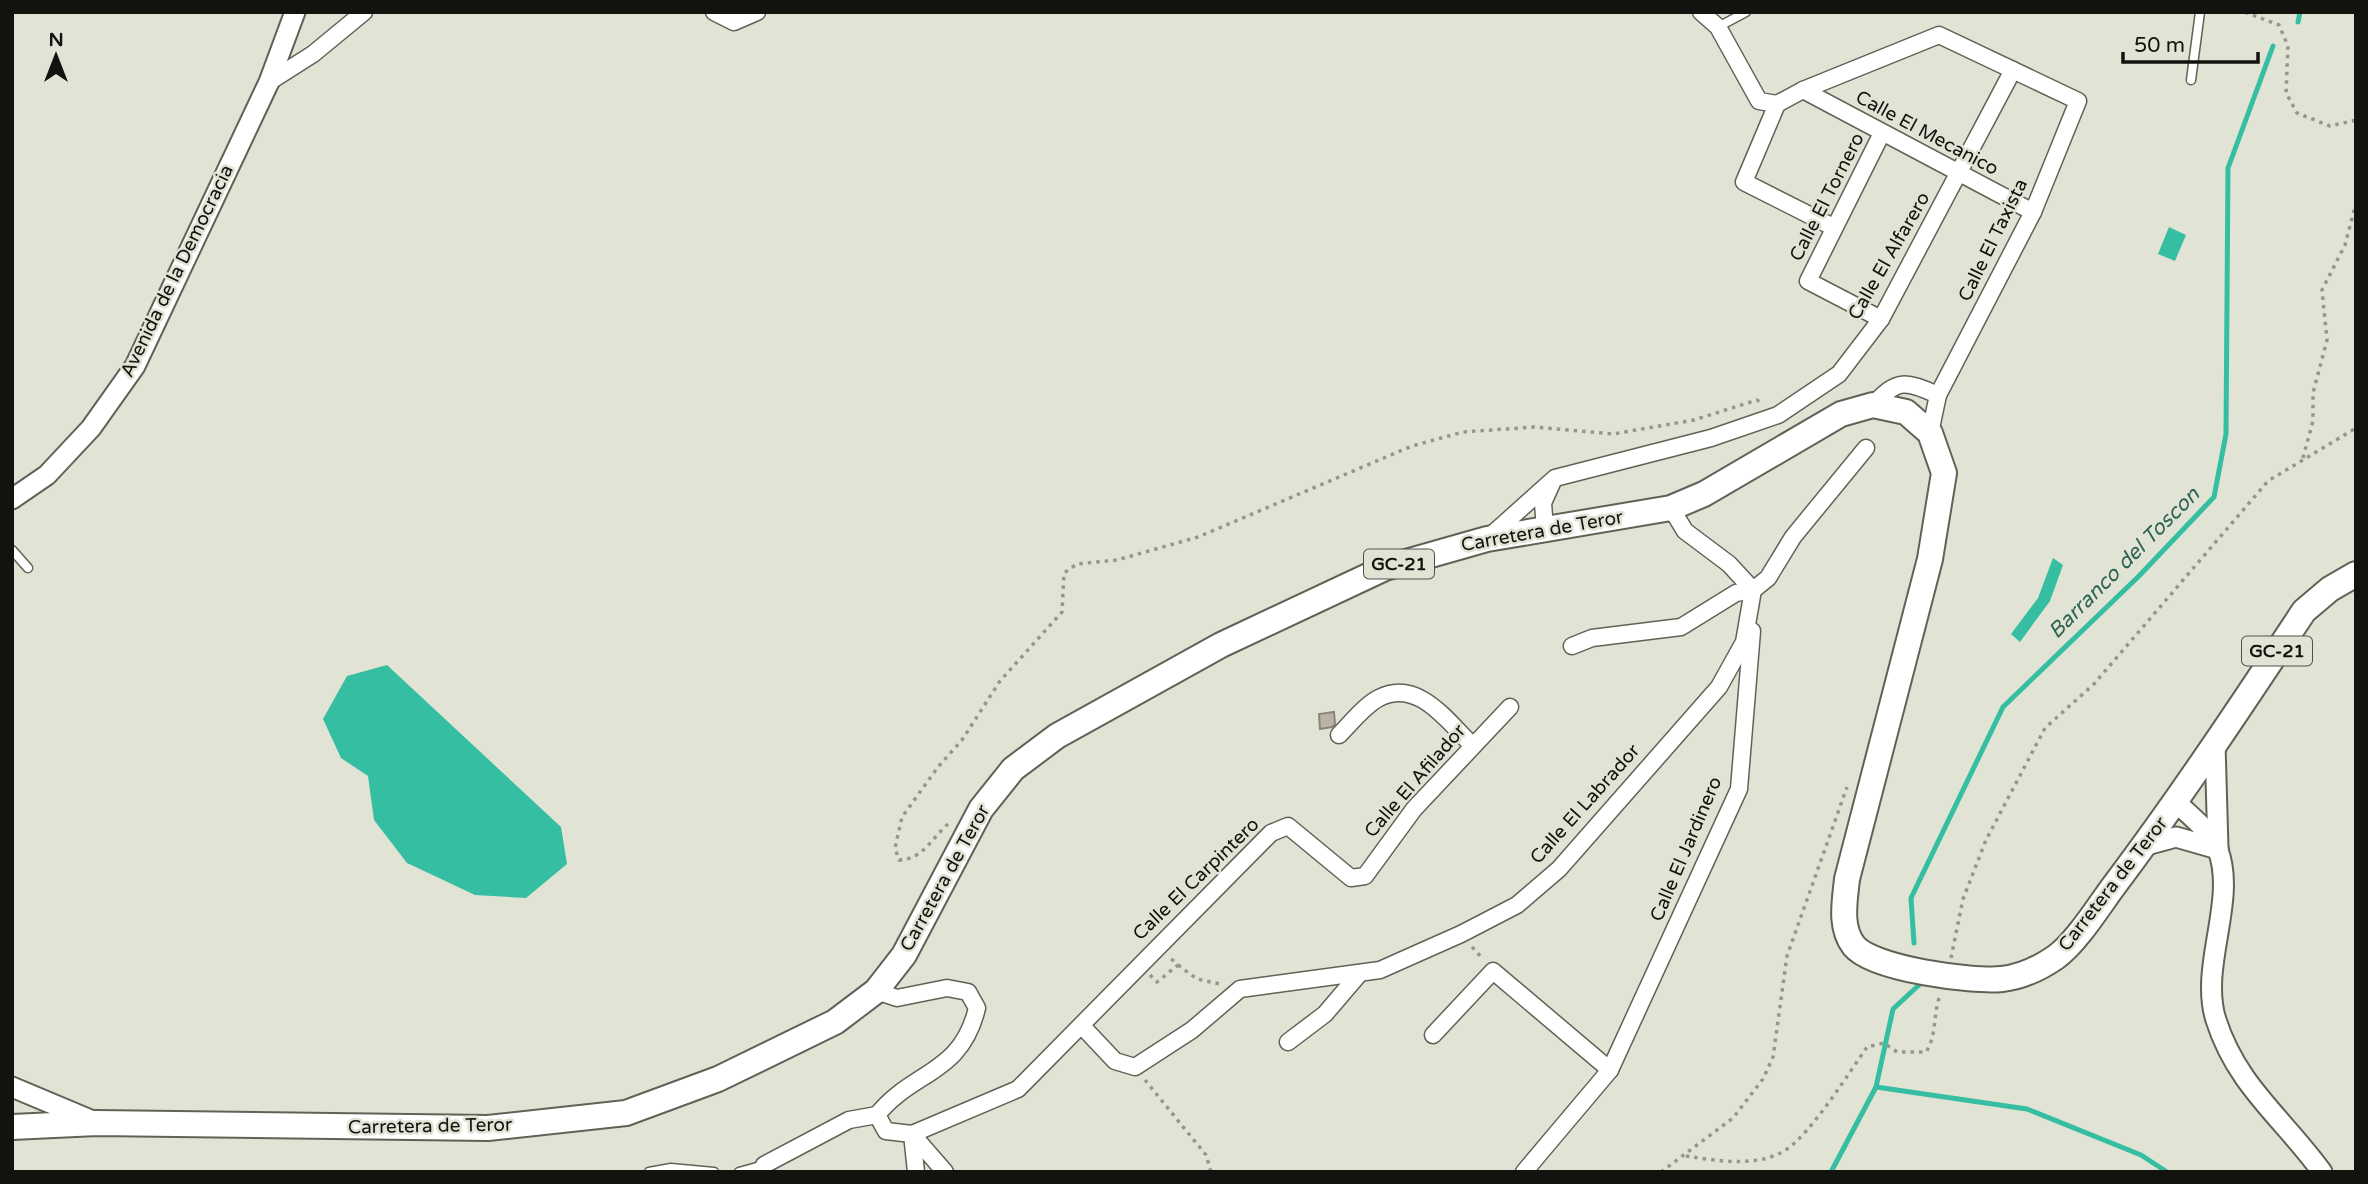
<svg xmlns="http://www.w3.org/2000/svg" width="2368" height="1184" font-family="'Varela Round',sans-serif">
  <rect width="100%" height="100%" fill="#e1e4d5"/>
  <g fill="#35bea2">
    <path d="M2169 227 2186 235 2175 261 2158 254Z"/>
    <path d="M2053 558 2063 565 2050 601 2020 642 2011 634 2038 598Z"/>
    <path d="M387 665 561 827 567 864 526 898 475 895 407 863 374 820 368 776 341 758 323 719 347 676Z"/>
  </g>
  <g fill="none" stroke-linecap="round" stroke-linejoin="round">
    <g stroke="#35bea2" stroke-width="5">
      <path d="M2298 22 2300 12"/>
      <path d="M1914 943 1911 898 2003 707 2139 576 2214 497 2226 434 2228 168 2273 46"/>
      <path d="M1876 1087 2027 1109 2141 1155 2167 1172"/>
      <path d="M1831 1172 1876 1087 1893 1009 1920 984"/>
    </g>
  </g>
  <path fill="#bab3a6" stroke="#8c8679" stroke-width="2" d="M1334 712 1335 724 1332 727 1320 729 1319 714Z"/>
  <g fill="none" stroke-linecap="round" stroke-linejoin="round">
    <g stroke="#606255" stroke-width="11">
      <g id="service">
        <path d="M1718 27 1746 12"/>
        <path d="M2191 80 2200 12"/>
        <path d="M12 550 28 568"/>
        <path d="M649 1172 671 1168 714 1172"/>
        <path d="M739 1172 764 1165"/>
      </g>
    </g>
    <g stroke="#606255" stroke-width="19">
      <g id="minor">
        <path d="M714 12 734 22 757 12"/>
        <path d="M1701 12 1718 27 1759 101 1777 104"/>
        <path d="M269 82 313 54 364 12"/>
        <path d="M1803 90 2033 212"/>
        <path d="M1777 104 1803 90 1939 35 2078 101 2033 212 1938 395 1930 433"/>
        <path d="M1777 104 1744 182 1833 227"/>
        <path d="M1881 319 1808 281 1882 133"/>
        <path d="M1873 405C1898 378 1905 381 1938 395"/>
        <path d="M1671 508 1685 531 1729 564 1753 590"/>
        <path d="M1545 529 1543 503 1552 483"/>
        <path d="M1488 538 1555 478 1711 438 1778 415 1839 374 1881 319 2013 70"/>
        <path d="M1572 646 1592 638 1681 627 1736 593 1753 590 1768 578 1793 537 1866 448"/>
        <path d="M1339 735C1351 723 1365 705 1379 698 1418 678 1447 721 1472 745"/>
        <path d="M876 991 897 998 947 988 968 992 977 1008C961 1075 913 1070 877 1115L886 1131 912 1134 1018 1089 1271 833 1288 826 1351 878 1365 876 1414 809 1510 707"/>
        <path d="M1082 1026 1115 1061 1135 1067 1192 1030 1240 989 1380 970 1461 934 1517 905 1559 869 1719 687 1744 642 1753 590"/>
        <path d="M1433 1035 1493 971 1610 1070"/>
        <path d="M1288 1042 1325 1014 1360 973"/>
        <path d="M912 1134 945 1172"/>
        <path d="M912 1134 916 1172"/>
        <path d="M764 1165 849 1120 877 1115"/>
        <path d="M1524 1172 1610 1070 1739 789 1752 631"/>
      </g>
    </g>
    <g stroke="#606255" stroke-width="23">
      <g id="tertiary">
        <path d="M12 499 47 475 91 428 135 366 269 82 295 12"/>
        <path d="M2215 744 2218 848"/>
        <path d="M2176 802C2190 816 2211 831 2218 850 2237 901 2199 967 2216 1020 2237 1086 2283 1118 2322 1172"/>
        <path d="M2143 846 2176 837 2218 849"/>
        <path d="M12 1087 93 1121"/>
      </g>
    </g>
    <g stroke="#606255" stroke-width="28">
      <path id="primary" d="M12 1127 97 1123 488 1128 626 1113 718 1079 835 1022 876 991 904 955 981 809 1013 769 1057 736 1221 645 1385 568 1487 539 1671 508 1704 494 1841 414 1873 405 1906 412 1930 433 1944 473 1930 559 1847 879C1845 900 1839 927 1854 946 1873 969 1972 982 2002 979 2022 977 2040 968 2056 957 2077 942 2100 904 2116 883 2182 795 2243 703 2304 611L2330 589 2356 574"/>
    </g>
    <g stroke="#94978b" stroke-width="3.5" stroke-dasharray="3.5 5" stroke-linecap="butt">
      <path d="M2245 12 2279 25 2288 46 2286 93 2297 113 2330 126 2356 120"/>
      <path d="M2356 160V193"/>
      <path d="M2303 458 2313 421V393L2327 340 2322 290 2345 245 2356 203"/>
      <path d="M948 824C932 838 922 860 899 860L895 848 902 817 938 767 962 740 1000 681 1062 612 1064 573 1077 564 1117 560 1198 537 1412 446 1463 432 1534 427 1613 434 1694 420 1757 400 1762 404"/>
      <path d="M1472 947 1483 959"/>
      <path d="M1951 958 1963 899 1986 840 2045 728 2094 684 2268 481 2356 428"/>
      <path d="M1178 965 1197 979 1220 984"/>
      <path d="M1150 975 1157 982 1178 965 1169 957"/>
      <path d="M1145 1080 1206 1155 1211 1172"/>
      <path d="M1686 1156C1718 1161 1759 1168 1787 1149 1811 1133 1849 1073 1867 1047L1884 1043 1897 1052H1926C1937 1035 1933 1014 1940 995"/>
      <path d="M1661 1172 1733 1118 1763 1079 1773 1057 1787 956 1847 787"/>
    </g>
    <use href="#service" stroke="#fff" stroke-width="8"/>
    <use href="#minor" stroke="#fff" stroke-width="16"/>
    <use href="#tertiary" stroke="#fff" stroke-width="19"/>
    <use href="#primary" stroke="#fff" stroke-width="24"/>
  </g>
  <g text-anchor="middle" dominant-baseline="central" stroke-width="5" stroke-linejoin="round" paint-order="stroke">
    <g fill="#e1e4d5" stroke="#50524a" stroke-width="2">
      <rect x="1364" y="549.5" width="70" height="29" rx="5"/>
      <rect x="2242" y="636.5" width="70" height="29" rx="5"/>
    </g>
    <g font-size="18" font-weight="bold" fill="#12130e">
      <text x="1399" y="564">GC-21</text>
      <text x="2277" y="651">GC-21</text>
    </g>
    <g font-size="19" fill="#12130e" stroke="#e1e4d5">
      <text transform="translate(1927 133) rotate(28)">Calle El Mecanico</text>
      <text transform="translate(1827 197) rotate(-63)">Calle El Tornero</text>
      <text transform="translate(1993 240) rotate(-64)">Calle El Taxista</text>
      <text transform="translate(1889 256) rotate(-60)">Calle El Alfarero</text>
      <text transform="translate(177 271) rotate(-64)">Avenida de la Democracia</text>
      <text transform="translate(1542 531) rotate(-10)">Carretera de Teror</text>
      <text transform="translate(1415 781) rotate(-49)">Calle El Afilador</text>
      <text transform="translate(1585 804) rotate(-48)">Calle El Labrador</text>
      <text transform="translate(1686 849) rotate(-67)">Calle El Jardinero</text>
      <text transform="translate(945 878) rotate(-61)">Carretera de Teror</text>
      <text transform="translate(1196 879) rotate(-44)">Calle El Carpintero</text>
      <text transform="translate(2113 884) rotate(-52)">Carretera de Teror</text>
      <text transform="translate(430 1126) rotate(-1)">Carretera de Teror</text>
    </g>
    <g font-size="21" font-style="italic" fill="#2d6255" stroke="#e1e4d5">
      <text transform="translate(2124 563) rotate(-45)">Barranco del Toscon</text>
    </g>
  </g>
  <rect width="2368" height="1184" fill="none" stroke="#12130e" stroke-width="28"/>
  <g transform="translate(56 56)" stroke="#e1e4d5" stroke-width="5" paint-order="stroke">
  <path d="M0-5L12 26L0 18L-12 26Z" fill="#12130e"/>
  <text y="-10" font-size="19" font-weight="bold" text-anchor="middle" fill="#12130e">N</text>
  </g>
  <path d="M2123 52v10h135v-10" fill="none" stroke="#12130e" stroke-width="3.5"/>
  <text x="2134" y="52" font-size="21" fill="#12130e" stroke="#e1e4d5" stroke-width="5" paint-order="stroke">50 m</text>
</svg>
